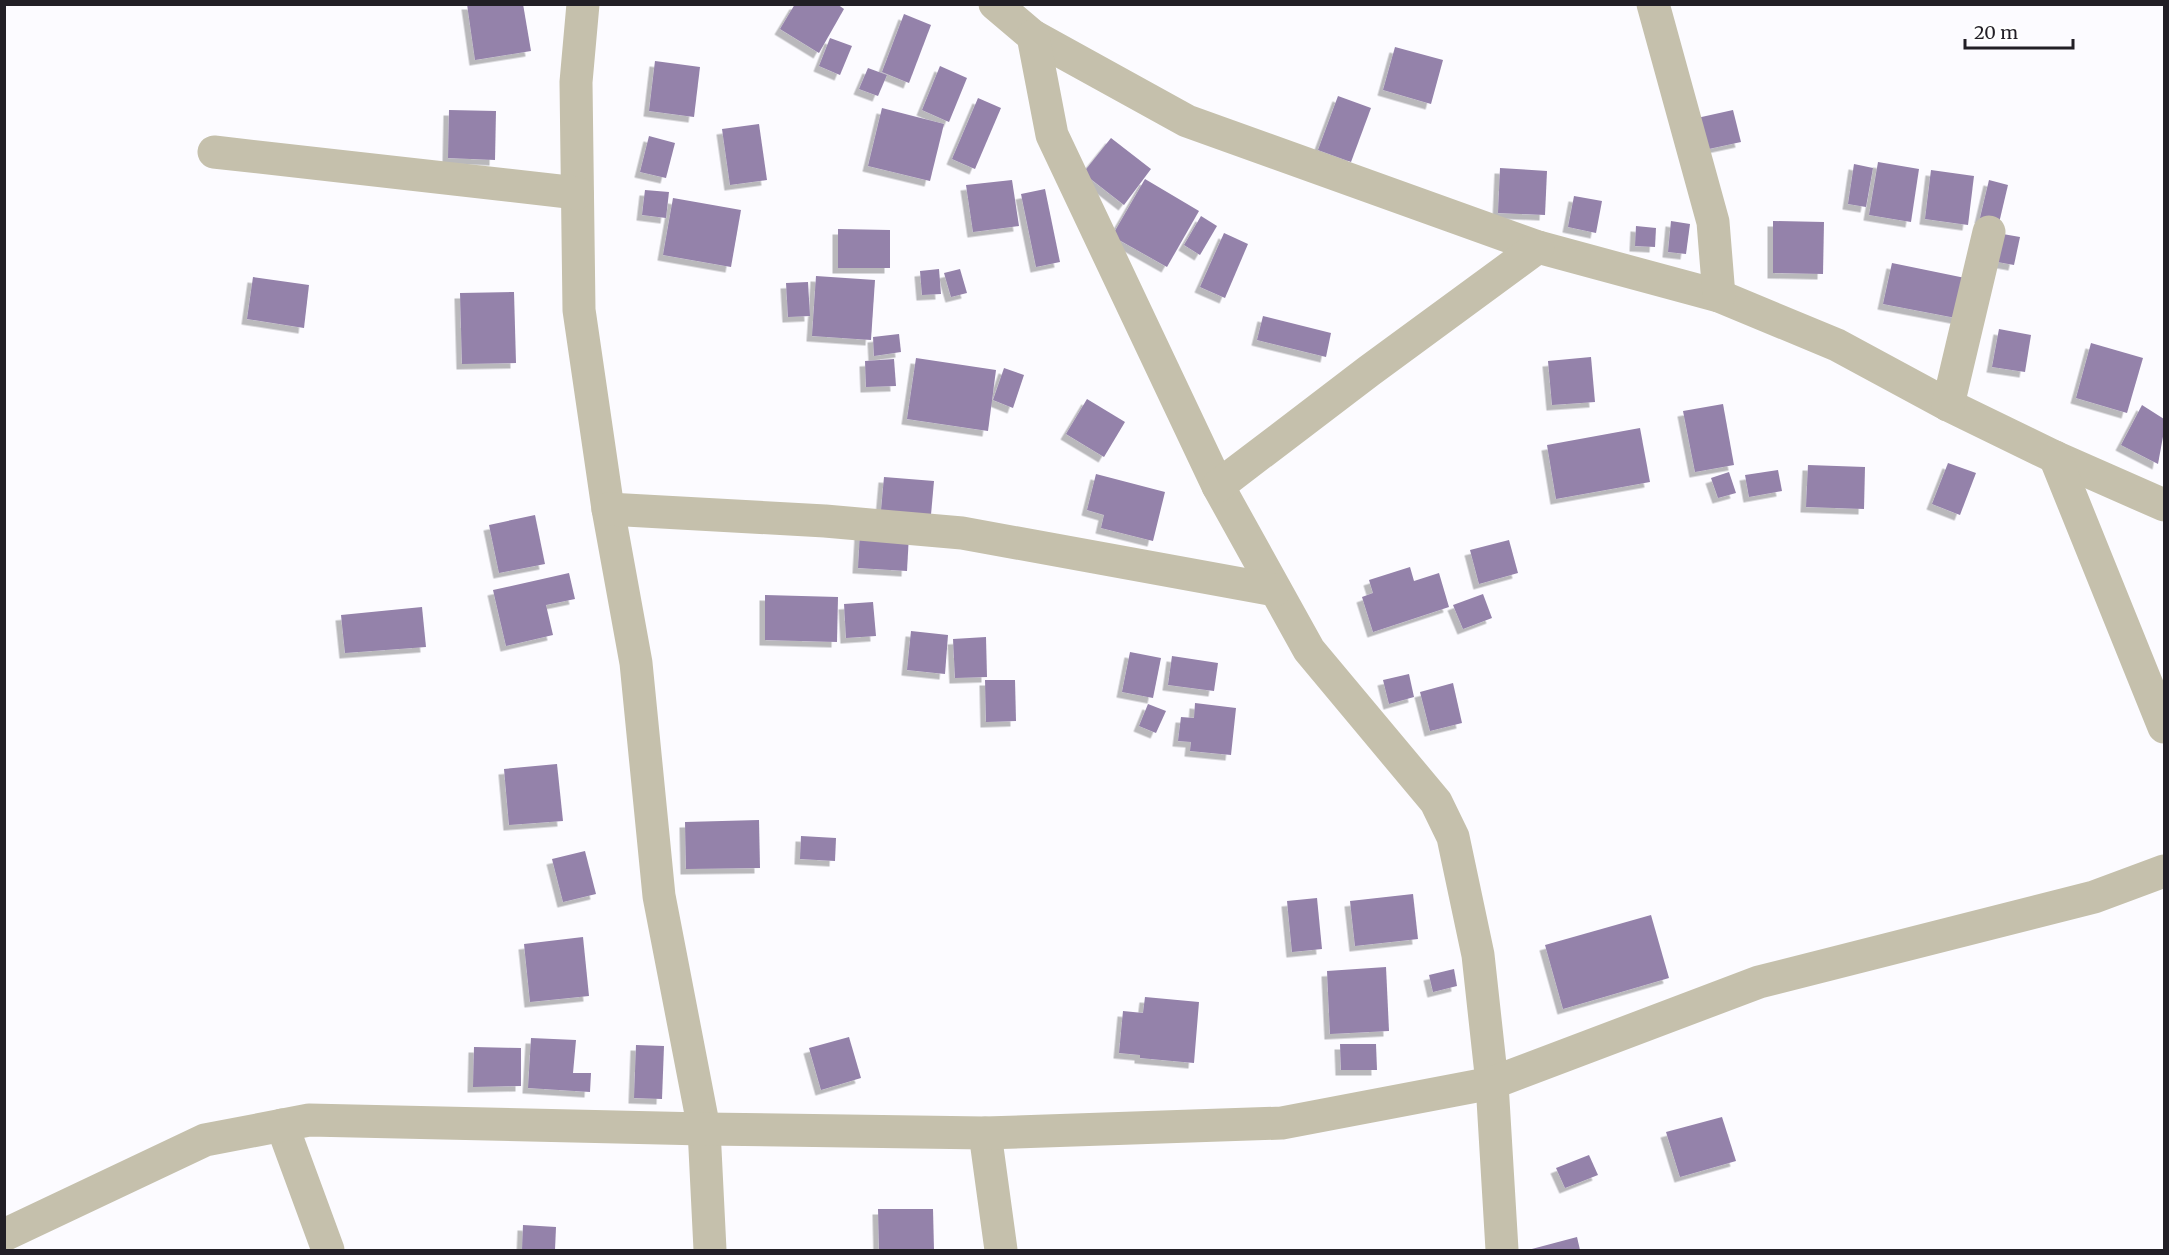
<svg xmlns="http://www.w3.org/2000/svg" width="2169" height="1255" font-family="Merriweather,serif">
  <defs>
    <filter id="shadow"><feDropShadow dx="-5.5" dy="5.5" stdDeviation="0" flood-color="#0004"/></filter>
  </defs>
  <rect width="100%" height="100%" fill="#fcfbff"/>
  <g fill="#9482aa" filter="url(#shadow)">
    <path d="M467 4H523L531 51 475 60Z"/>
    <path d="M795 4H837L844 9 819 53 780 29Z"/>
    <path d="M904 14 931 25 909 83 882 72Z"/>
    <path d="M830 38 852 46 840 75 819 66Z"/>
    <path d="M1395 47 1443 60 1431 104 1383 90Z"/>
    <path d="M655 61 700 67 694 117 649 111Z"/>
    <path d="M940 66 967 78 949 122 922 110Z"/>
    <path d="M868 68 887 75 878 96 859 89Z"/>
    <path d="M1338 96 1371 108 1351 162 1318 150Z"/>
    <path d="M978 98 1001 108 975 169 952 159Z"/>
    <path d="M882 108 944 124 930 181 868 166Z"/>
    <path d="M449 110 496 111 495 160 448 158Z"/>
    <path d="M1733 110 1741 142 1704 150 1697 118Z"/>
    <path d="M759 124 767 180 730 185 722 129Z"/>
    <path d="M649 136 675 143 666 178 640 172Z"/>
    <path d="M1111 138 1151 169 1124 205 1083 173Z"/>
    <path d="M1878 162 1919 169 1911 222 1869 215Z"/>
    <path d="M1854 164 1873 168 1866 207 1848 204Z"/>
    <path d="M1500 168 1547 171 1545 215 1498 213Z"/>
    <path d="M1931 170 1974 176 1968 225 1925 219Z"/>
    <path d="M1145 179 1199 211 1167 267 1112 236Z"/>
    <path d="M1012 180 1019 226 973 232 966 185Z"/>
    <path d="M1989 180 2008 185 1999 223 1980 218Z"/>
    <path d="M1045 189 1060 262 1036 267 1021 194Z"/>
    <path d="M645 190 669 192 666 218 642 215Z"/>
    <path d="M1574 196 1602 201 1596 233 1568 227Z"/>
    <path d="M673 198 741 210 731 267 663 255Z"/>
    <path d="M1201 216 1217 226 1200 255 1184 245Z"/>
    <path d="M1671 221 1690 224 1686 254 1668 252Z"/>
    <path d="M1773 221 1824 222 1823 274 1773 273Z"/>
    <path d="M1636 226 1656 228 1655 247 1635 246Z"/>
    <path d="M838 229 890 230V268H838Z"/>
    <path d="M1224 233 1248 244 1225 298 1200 287Z"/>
    <path d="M1997 233 2020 237 2014 265 1992 261Z"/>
    <path d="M1892 263 1970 279 1961 319 1883 304Z"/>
    <path d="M939 269 941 294 922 295 920 271Z"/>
    <path d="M960 269 967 293 951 297 944 273Z"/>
    <path d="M816 276 875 280 871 340 812 336Z"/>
    <path d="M253 277 309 285 304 328 247 319Z"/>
    <path d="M808 282 810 316 788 317 786 283Z"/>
    <path d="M514 292 516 363 462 364 460 293Z"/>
    <path d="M1263 316 1331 333 1326 357 1257 340Z"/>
    <path d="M1999 329 2031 335 2025 372 1992 367Z"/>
    <path d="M899 334 901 352 874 356 873 337Z"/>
    <path d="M2091 343 2143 358 2127 413 2076 398Z"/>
    <path d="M1591 357 1595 402 1552 405 1548 361Z"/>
    <path d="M916 358 996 370 988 431 907 419Z"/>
    <path d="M894 359 896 386 866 387 865 361Z"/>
    <path d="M1004 368 1024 375 1013 408 993 400Z"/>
    <path d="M1087 399 1125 422 1104 457 1066 434Z"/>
    <path d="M1723 404 1734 465 1695 472 1683 411Z"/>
    <path d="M2142 405 2164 419V431L2158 464 2121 445Z"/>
    <path d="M1640 428 1650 482 1556 499 1547 445Z"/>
    <path d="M1948 463 1976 473 1960 515 1932 504Z"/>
    <path d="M1808 465 1865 467 1864 509 1806 507Z"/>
    <path d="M1778 470 1782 491 1749 497 1745 475Z"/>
    <path d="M1729 472 1736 493 1718 498 1711 478Z"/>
    <path d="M1096 474 1165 492 1153 541 1101 528 1104 515 1087 510Z"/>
    <path d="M884 477 934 481 930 526 880 522Z"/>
    <path d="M535 515 545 564 499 573 489 525Z"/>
    <path d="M860 532 909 535 907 571 858 568Z"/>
    <path d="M1509 540 1518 573 1479 584 1470 550Z"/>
    <path d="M1410 567 1414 581 1439 573 1449 607 1373 632 1362 597 1373 593 1369 580Z"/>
    <path d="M569 573 575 599 546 605 553 635 506 646 493 590Z"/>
    <path d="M1483 594 1492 618 1463 629 1453 605Z"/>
    <path d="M765 595 838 597 837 642 765 640Z"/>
    <path d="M873 602 876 636 846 638 844 604Z"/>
    <path d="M422 607 426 647 345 653 341 615Z"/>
    <path d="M911 631 948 635 945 674 907 670Z"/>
    <path d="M986 637 987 677 955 678 953 639Z"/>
    <path d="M1130 652 1161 658 1153 698 1122 692Z"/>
    <path d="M1172 656 1218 663 1214 691 1168 685Z"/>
    <path d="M1409 674 1414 697 1389 704 1383 680Z"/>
    <path d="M985 680H1015L1016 721 986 722Z"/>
    <path d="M1453 683 1462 723 1430 731 1420 692Z"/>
    <path d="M1195 703 1236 708 1231 755 1190 751 1191 742 1178 741 1181 717 1194 718Z"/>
    <path d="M1148 704 1166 711 1156 733 1139 726Z"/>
    <path d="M557 764 563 821 509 825 504 769Z"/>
    <path d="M759 820 760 868 686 869 685 822Z"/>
    <path d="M801 836 836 838 835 861 800 859Z"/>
    <path d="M585 851 596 894 563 902 552 859Z"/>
    <path d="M1413 894 1418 939 1355 946 1350 901Z"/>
    <path d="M1317 898 1322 949 1292 952 1287 901Z"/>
    <path d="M1651 915 1669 978 1563 1009 1545 945Z"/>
    <path d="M583 937 589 996 530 1002 524 944Z"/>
    <path d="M1386 967 1389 1031 1330 1034 1327 971Z"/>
    <path d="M1454 969 1457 986 1433 992 1429 975Z"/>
    <path d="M1145 997 1199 1002 1194 1063 1140 1058V1055L1119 1053 1123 1011 1143 1013Z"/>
    <path d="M849 1037 861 1078 821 1090 809 1048Z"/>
    <path d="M531 1038 576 1040 573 1073H591L590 1092 528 1088Z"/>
    <path d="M1340 1044H1376L1377 1070H1341Z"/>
    <path d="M636 1045 664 1046 662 1099 634 1098Z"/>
    <path d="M474 1047 521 1048V1086L473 1087Z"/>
    <path d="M1722 1117 1736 1161 1680 1177 1666 1132Z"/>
    <path d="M1589 1155 1598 1175 1565 1188 1556 1168Z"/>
    <path d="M878 1209H933L934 1250H879Z"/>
    <path d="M523 1225 556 1227 555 1250H522Z"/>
    <path d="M1577 1237 1580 1250H1528Z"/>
  </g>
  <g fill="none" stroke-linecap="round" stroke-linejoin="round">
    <g stroke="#c5c0ac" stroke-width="33">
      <path d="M583 4 576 82 579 310 608 509 636 663 659 896 704 1129 710 1250"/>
      <path d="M995 4 1033 36 1187 121 1538 247 1719 296 1837 345 1948 405 2055 457 2164 505"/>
      <path d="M1653 4 1713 222 1719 296"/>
      <path d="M1033 36 1052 135 1218 486 1309 650 1436 802 1453 837 1478 955 1492 1083 1502 1250"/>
      <path d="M214 152 577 193"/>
      <path d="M1948 405 1989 232"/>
      <path d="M2055 457 2164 727"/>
      <path d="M1218 486 1369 371 1538 247"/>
      <path d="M608 509 825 521 962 533 1275 590"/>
      <path d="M282 1125 328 1250"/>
      <path d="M985 1133 1001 1250"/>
      <path d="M4 1235 205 1140 309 1120 704 1129 985 1133 1282 1123 1492 1083 1759 982 2094 897 2164 871"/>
    </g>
  </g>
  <rect width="2169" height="1255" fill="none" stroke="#221f26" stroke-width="12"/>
  <path d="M1965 39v9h108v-9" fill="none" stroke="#221f26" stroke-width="3"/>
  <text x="1974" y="39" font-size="18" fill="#221f26" stroke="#ffffff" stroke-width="4.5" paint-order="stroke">20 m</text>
</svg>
